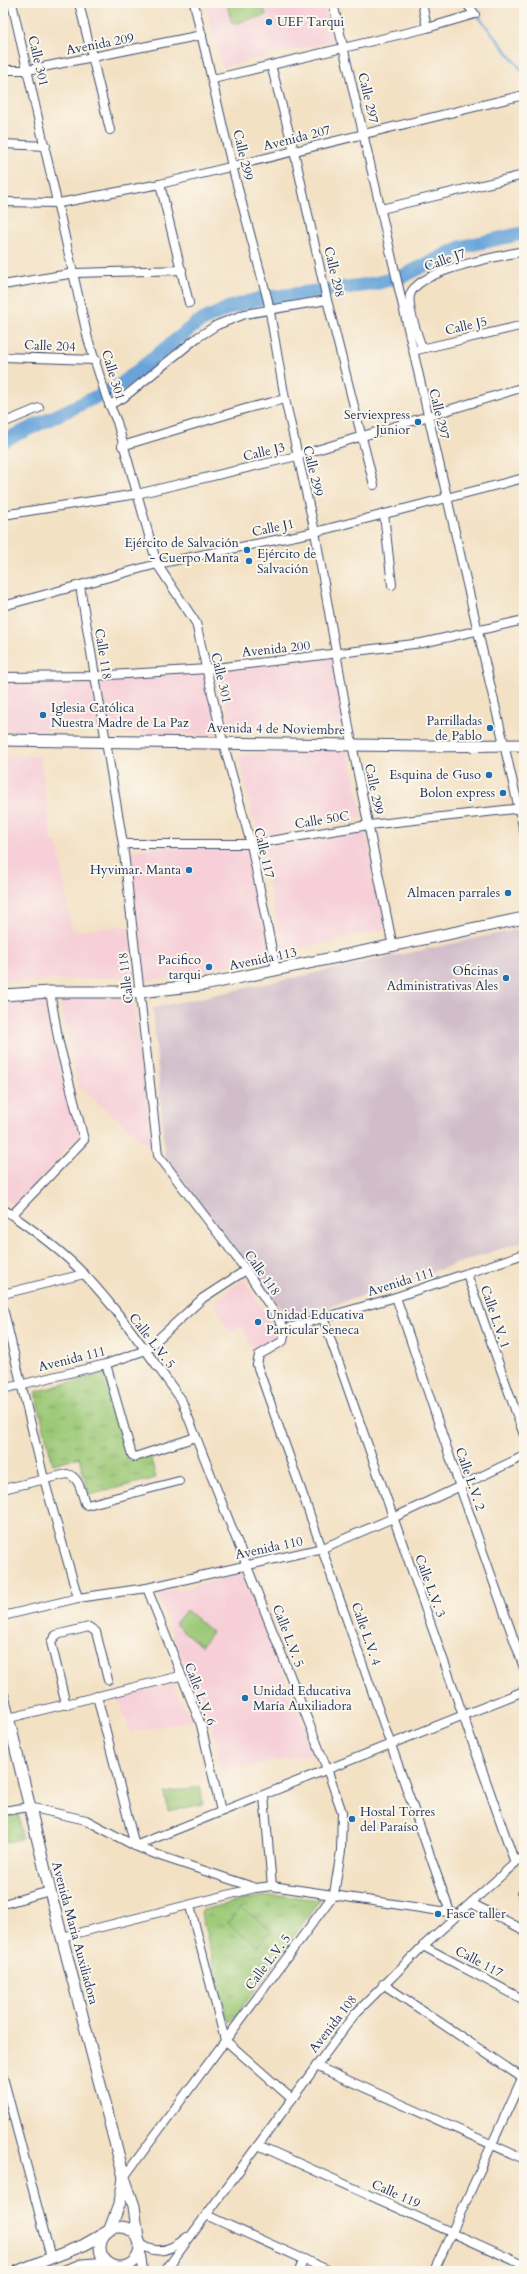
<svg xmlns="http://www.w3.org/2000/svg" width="527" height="2274" font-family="Cardo,serif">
  <defs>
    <pattern id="grass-tufts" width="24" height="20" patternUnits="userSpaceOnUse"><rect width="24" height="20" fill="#9cc977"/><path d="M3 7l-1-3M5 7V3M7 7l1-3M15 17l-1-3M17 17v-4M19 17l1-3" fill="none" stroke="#7ea465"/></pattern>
  </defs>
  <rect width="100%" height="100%" fill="#fbf7ec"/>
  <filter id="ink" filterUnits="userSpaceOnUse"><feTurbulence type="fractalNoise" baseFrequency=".025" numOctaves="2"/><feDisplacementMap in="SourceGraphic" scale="8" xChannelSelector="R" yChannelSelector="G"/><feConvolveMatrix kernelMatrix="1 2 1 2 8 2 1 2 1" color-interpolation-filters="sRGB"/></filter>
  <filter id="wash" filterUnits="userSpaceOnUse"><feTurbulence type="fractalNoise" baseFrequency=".012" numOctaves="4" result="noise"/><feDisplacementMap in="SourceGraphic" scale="16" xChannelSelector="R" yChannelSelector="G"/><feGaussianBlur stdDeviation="0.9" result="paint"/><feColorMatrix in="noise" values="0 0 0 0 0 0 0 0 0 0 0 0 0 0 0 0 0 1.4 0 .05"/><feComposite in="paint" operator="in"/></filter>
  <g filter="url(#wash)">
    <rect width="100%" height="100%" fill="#f3e1c4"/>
    <g fill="#f6cfd8">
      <path d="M205 3H323L332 41 222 67Z"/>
      <path d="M332 657 345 725 230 727 220 670Z"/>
      <path d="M209 671 217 735 108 733 100 681Z"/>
      <path d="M92 680 99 730H5L3 683Z"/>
      <path d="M347 748 363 817 262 835 257 834 239 755Z"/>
      <path d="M3 756H40L52 841 58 844 74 948 72 931 127 926 138 977 3 982Z"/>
      <path d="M365 831 387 929 283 953 261 848Z"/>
      <path d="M160 847 248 849 270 955 197 973 146 981 130 851Z"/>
      <path d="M59 995 132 996 153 1150 78 1085Z"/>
      <path d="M46 997 53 1044 79 1135 16 1206 3 1197V999Z"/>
      <path d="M243 1279 266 1315 277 1339 253 1350 242 1327 230 1333 215 1302Z"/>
      <path d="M242 1574 315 1753 221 1771 211 1724 174 1639 158 1594Z"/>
      <path d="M172 1684 192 1720 131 1732 117 1697Z"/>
    </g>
    <path fill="#d1bdca" d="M524 928V1241L290 1320 165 1157 153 1008Z"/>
    <g fill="url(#grass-tufts)" stroke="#5c7c6a">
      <path d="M105 1373 128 1461 150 1455 156 1478 89 1495 79 1457 53 1464 35 1392Z"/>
      <path d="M19 1813 22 1839 3 1843V1816Z"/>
      <path d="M277 1895 320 1900 233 2020 228 2022 201 1913 203 1910 247 1899Z"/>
    </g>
    <g fill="#9cc977" stroke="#5c7c6a">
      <path d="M233 3H263L266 15 232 24 227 5Z"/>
      <path d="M186 1610 212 1632 201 1646 175 1624Z"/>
      <path d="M200 1786 203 1804 168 1811 165 1793Z"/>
      <path d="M241 1907 271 1930 258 1946 228 1923Z"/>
    </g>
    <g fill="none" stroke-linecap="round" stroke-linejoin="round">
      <path stroke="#67a4d9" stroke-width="2.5" d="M479 17 524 73"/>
      <path stroke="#67a4d9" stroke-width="14" d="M3 441 119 386 197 323 228 308 258 299 373 284 403 276 461 247 524 233"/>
    </g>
  </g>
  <g filter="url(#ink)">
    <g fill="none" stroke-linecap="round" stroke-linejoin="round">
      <g stroke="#3b4a6d" stroke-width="10">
        <g id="minor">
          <path d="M12 3 88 339 107 399 117 422 157 564 196 623 223 742 251 844 276 970"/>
          <path d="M79 3 110 130"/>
          <path d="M194 3 232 166 268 301 285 399 315 532 352 744 393 947"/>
          <path d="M333 3 524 831"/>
          <path d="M422 3 427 28"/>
          <path d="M271 65 294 151 327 300 374 485"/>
          <path d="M3 70H28L202 35"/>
          <path d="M213 79 427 28 475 14 466 3"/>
          <path d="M3 144 46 146"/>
          <path d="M160 184 189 303"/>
          <path d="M3 202 59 203 160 184 524 95"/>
          <path d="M381 209 524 175"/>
          <path d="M3 285 75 273 182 270"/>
          <path d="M422 348C418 336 407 307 410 295 417 270 501 256 524 251"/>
          <path d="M417 350 524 325"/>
          <path d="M3 357 96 360"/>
          <path d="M109 405 123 398 198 337 217 325 245 314 327 300"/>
          <path d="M3 423 39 408"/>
          <path d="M122 446 248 408 285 399"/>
          <path d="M384 514 392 585"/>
          <path d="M3 515 137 494 297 456 524 387"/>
          <path d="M80 586 123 844 158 1155 246 1270 285 1329 283 1341 259 1355 257 1365 450 1912"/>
          <path d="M3 606 157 564 315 532 524 478"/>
          <path d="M3 677 94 676 207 669 422 643 524 620"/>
          <path d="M123 844H251L369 825 523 808"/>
          <path d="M3 1209C31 1228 60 1249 84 1274 120 1312 150 1357 181 1399L327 1769 342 1812 341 1851 334 1894 124 2177"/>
          <path d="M12 1215 84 1140 59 1043 50 992"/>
          <path d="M467 1274 524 1435"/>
          <path d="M3 1294 84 1274"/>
          <path d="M396 1297 460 1487 524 1668"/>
          <path d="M3 1308 44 1479 78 1598"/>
          <path d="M323 1318 515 1863"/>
          <path d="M285 1329 396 1297 524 1254"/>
          <path d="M106 1364 132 1455 135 1457 196 1437"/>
          <path d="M3 1389 106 1364 146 1350 203 1298 246 1270"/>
          <path d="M3 1489 67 1474C80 1477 81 1492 85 1503L87 1505 179 1481"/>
          <path d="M147 1588 201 1725 221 1811"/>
          <path d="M3 1616 78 1598 147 1588 323 1548 393 1518 524 1456"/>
          <path d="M97 1696 135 1846 524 1691"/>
          <path d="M66 1705 51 1642 56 1635 89 1627 96 1632 108 1680"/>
          <path d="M9 1718 180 1676"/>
          <path d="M264 1796 272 1886"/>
          <path d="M3 1811 29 1807 86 1820 135 1846 163 1857 256 1888 272 1886 454 1913"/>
          <path d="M524 1890 522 1894 524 1898"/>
          <path d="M471 1903 524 1930"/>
          <path d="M3 1904 50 1891"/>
          <path d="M190 1906 225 2040 292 2099"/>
          <path d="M62 1937 255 1888"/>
          <path d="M423 1946 524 2000"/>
          <path d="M383 1984 524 2079"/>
          <path d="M316 2066 524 2159"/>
          <path d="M3 2077 51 2258"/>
          <path d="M258 2145 524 2265"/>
          <path d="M206 2215 330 2271"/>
          <path d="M139 2242C155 2257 172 2250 187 2237"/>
          <path d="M140 2246 143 2271"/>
          <path d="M108 2263 114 2271"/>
          <path d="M165 2271 354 2015 423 1946 524 1855"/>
          <path d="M299 2271 304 2259"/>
          <path d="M434 2271 524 2074"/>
        </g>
      </g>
      <g stroke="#3b4a6d" stroke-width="13">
        <g id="major">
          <path d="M3 740 424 746 524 745"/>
          <path d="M3 995 50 992H140L208 984 524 918"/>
          <path d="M3 1696 50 1891 124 2177 134 2206 138 2238"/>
          <circle cx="120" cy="2247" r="20"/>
          <path d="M110 2229 120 2202 124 2178"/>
          <path d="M18 2271 84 2245 105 2233"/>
          <path d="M65 2271 82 2265 108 2263"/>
        </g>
      </g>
      <use href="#minor" stroke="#fff" stroke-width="8"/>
      <use href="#major" stroke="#fff" stroke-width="11"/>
    </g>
  </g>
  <g fill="#1f6fb2" stroke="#fbf7ec" stroke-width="1.5">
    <circle cx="269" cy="22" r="4"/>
    <circle cx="418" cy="422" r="4"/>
    <circle cx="247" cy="550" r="4"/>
    <circle cx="249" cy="561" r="4"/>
    <circle cx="43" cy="715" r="4"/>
    <circle cx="490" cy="728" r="4"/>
    <circle cx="489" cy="775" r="4"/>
    <circle cx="503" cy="793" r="4"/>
    <circle cx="189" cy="870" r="4"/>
    <circle cx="508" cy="893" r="4"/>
    <circle cx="209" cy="967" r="4"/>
    <circle cx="506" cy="978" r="4"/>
    <circle cx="258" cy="1322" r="4"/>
    <circle cx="245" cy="1698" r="4"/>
    <circle cx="352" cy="1819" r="4"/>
    <circle cx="438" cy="1914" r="4"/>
  </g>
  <g text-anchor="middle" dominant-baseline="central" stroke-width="4" stroke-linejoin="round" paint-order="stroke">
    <g font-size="13" fill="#1b2f5e" stroke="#fbf7ec" text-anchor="end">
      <text x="277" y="22" text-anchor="start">UEF Tarqui</text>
      <text x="410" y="415">Serviexpress<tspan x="410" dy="15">Junior</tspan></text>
      <text x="239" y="543">Ejército de Salvación<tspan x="239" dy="15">- Cuerpo Manta</tspan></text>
      <text x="257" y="554" text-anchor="start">Ejército de<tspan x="257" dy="15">Salvación</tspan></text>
      <text x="51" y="708" text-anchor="start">Iglesia Católica<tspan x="51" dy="15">Nuestra Madre de La Paz</tspan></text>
      <text x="482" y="721">Parrilladas<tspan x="482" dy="15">de Pablo</tspan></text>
      <text x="481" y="775">Esquina de Guso</text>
      <text x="495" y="793">Bolon express</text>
      <text x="181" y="870">Hyvimar. Manta</text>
      <text x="500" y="893">Almacen parrales</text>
      <text x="201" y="960">Pacifico<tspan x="201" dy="15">tarqui</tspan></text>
      <text x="498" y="971">Oficinas<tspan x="498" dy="15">Administrativas Ales</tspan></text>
      <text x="266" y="1315" text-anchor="start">Unidad Educativa<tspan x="266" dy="15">Particular Seneca</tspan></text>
      <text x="253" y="1691" text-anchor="start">Unidad Educativa<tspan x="253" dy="15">María Auxiliadora</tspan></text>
      <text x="360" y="1812" text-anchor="start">Hostal Torres<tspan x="360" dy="15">del Paraíso</tspan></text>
      <text x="446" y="1914" text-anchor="start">Fasce taller</text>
    </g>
    <g font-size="13" fill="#1b2f5e" stroke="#fbf7ec">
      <text transform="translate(100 44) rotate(-11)">Avenida 209</text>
      <text transform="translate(38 61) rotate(77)">Calle 301</text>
      <text transform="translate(368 98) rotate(77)">Calle 297</text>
      <text transform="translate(297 138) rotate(-14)">Avenida 207</text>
      <text transform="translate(243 155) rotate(77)">Calle 299</text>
      <text transform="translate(445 260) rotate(-20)">Calle J7</text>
      <text transform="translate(334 272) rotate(77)">Calle 298</text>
      <text transform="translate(466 326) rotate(-13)">Calle J5</text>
      <text transform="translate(50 346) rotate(2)">Calle 204</text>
      <text transform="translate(113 375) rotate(73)">Calle 301</text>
      <text transform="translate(439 414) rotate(77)">Calle 297</text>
      <text transform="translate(264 452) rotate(-13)">Calle J3</text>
      <text transform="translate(313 471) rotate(77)">Calle 299</text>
      <text transform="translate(273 528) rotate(-12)">Calle J1</text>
      <text transform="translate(276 649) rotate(-6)">Avenida 200</text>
      <text transform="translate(103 654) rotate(81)">Calle 118</text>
      <text transform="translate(221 678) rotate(77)">Calle 301</text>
      <text transform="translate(276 729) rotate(1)">Avenida 4 de Noviembre</text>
      <text transform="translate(374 789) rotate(78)">Calle 299</text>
      <text transform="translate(322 820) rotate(-9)">Calle 50C</text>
      <text transform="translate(264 853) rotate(77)">Calle 117</text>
      <text transform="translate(263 959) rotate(-12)">Avenida 113</text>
      <text transform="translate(126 978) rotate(-97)">Calle 118</text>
      <text transform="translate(262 1273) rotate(55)">Calle 118</text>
      <text transform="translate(401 1282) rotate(-17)">Avenida 111</text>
      <text transform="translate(495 1317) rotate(71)">Calle L.V. 1</text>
      <text transform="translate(152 1341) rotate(52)">Calle L.V. 5</text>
      <text transform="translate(72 1359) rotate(-14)">Avenida 111</text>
      <text transform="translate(470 1479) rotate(71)">Calle L.V. 2</text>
      <text transform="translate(269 1548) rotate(-12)">Avenida 110</text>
      <text transform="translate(430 1586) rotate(70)">Calle L.V. 3</text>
      <text transform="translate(366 1634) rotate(71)">Calle L.V. 4</text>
      <text transform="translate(288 1636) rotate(69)">Calle L.V. 5</text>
      <text transform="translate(200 1694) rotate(69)">Calle L.V. 6</text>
      <text transform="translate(75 1933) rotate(75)">Avenida Maria Auxiliadora</text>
      <text transform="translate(268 1962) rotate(-53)">Calle L.V. 5</text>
      <text transform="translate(479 1962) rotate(28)">Calle 117</text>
      <text transform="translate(333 2024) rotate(-52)">Avenida 108</text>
      <text transform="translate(396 2194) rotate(24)">Calle 119</text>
    </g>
  </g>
  <rect width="527" height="2274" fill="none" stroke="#fbf7ec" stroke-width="16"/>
</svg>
